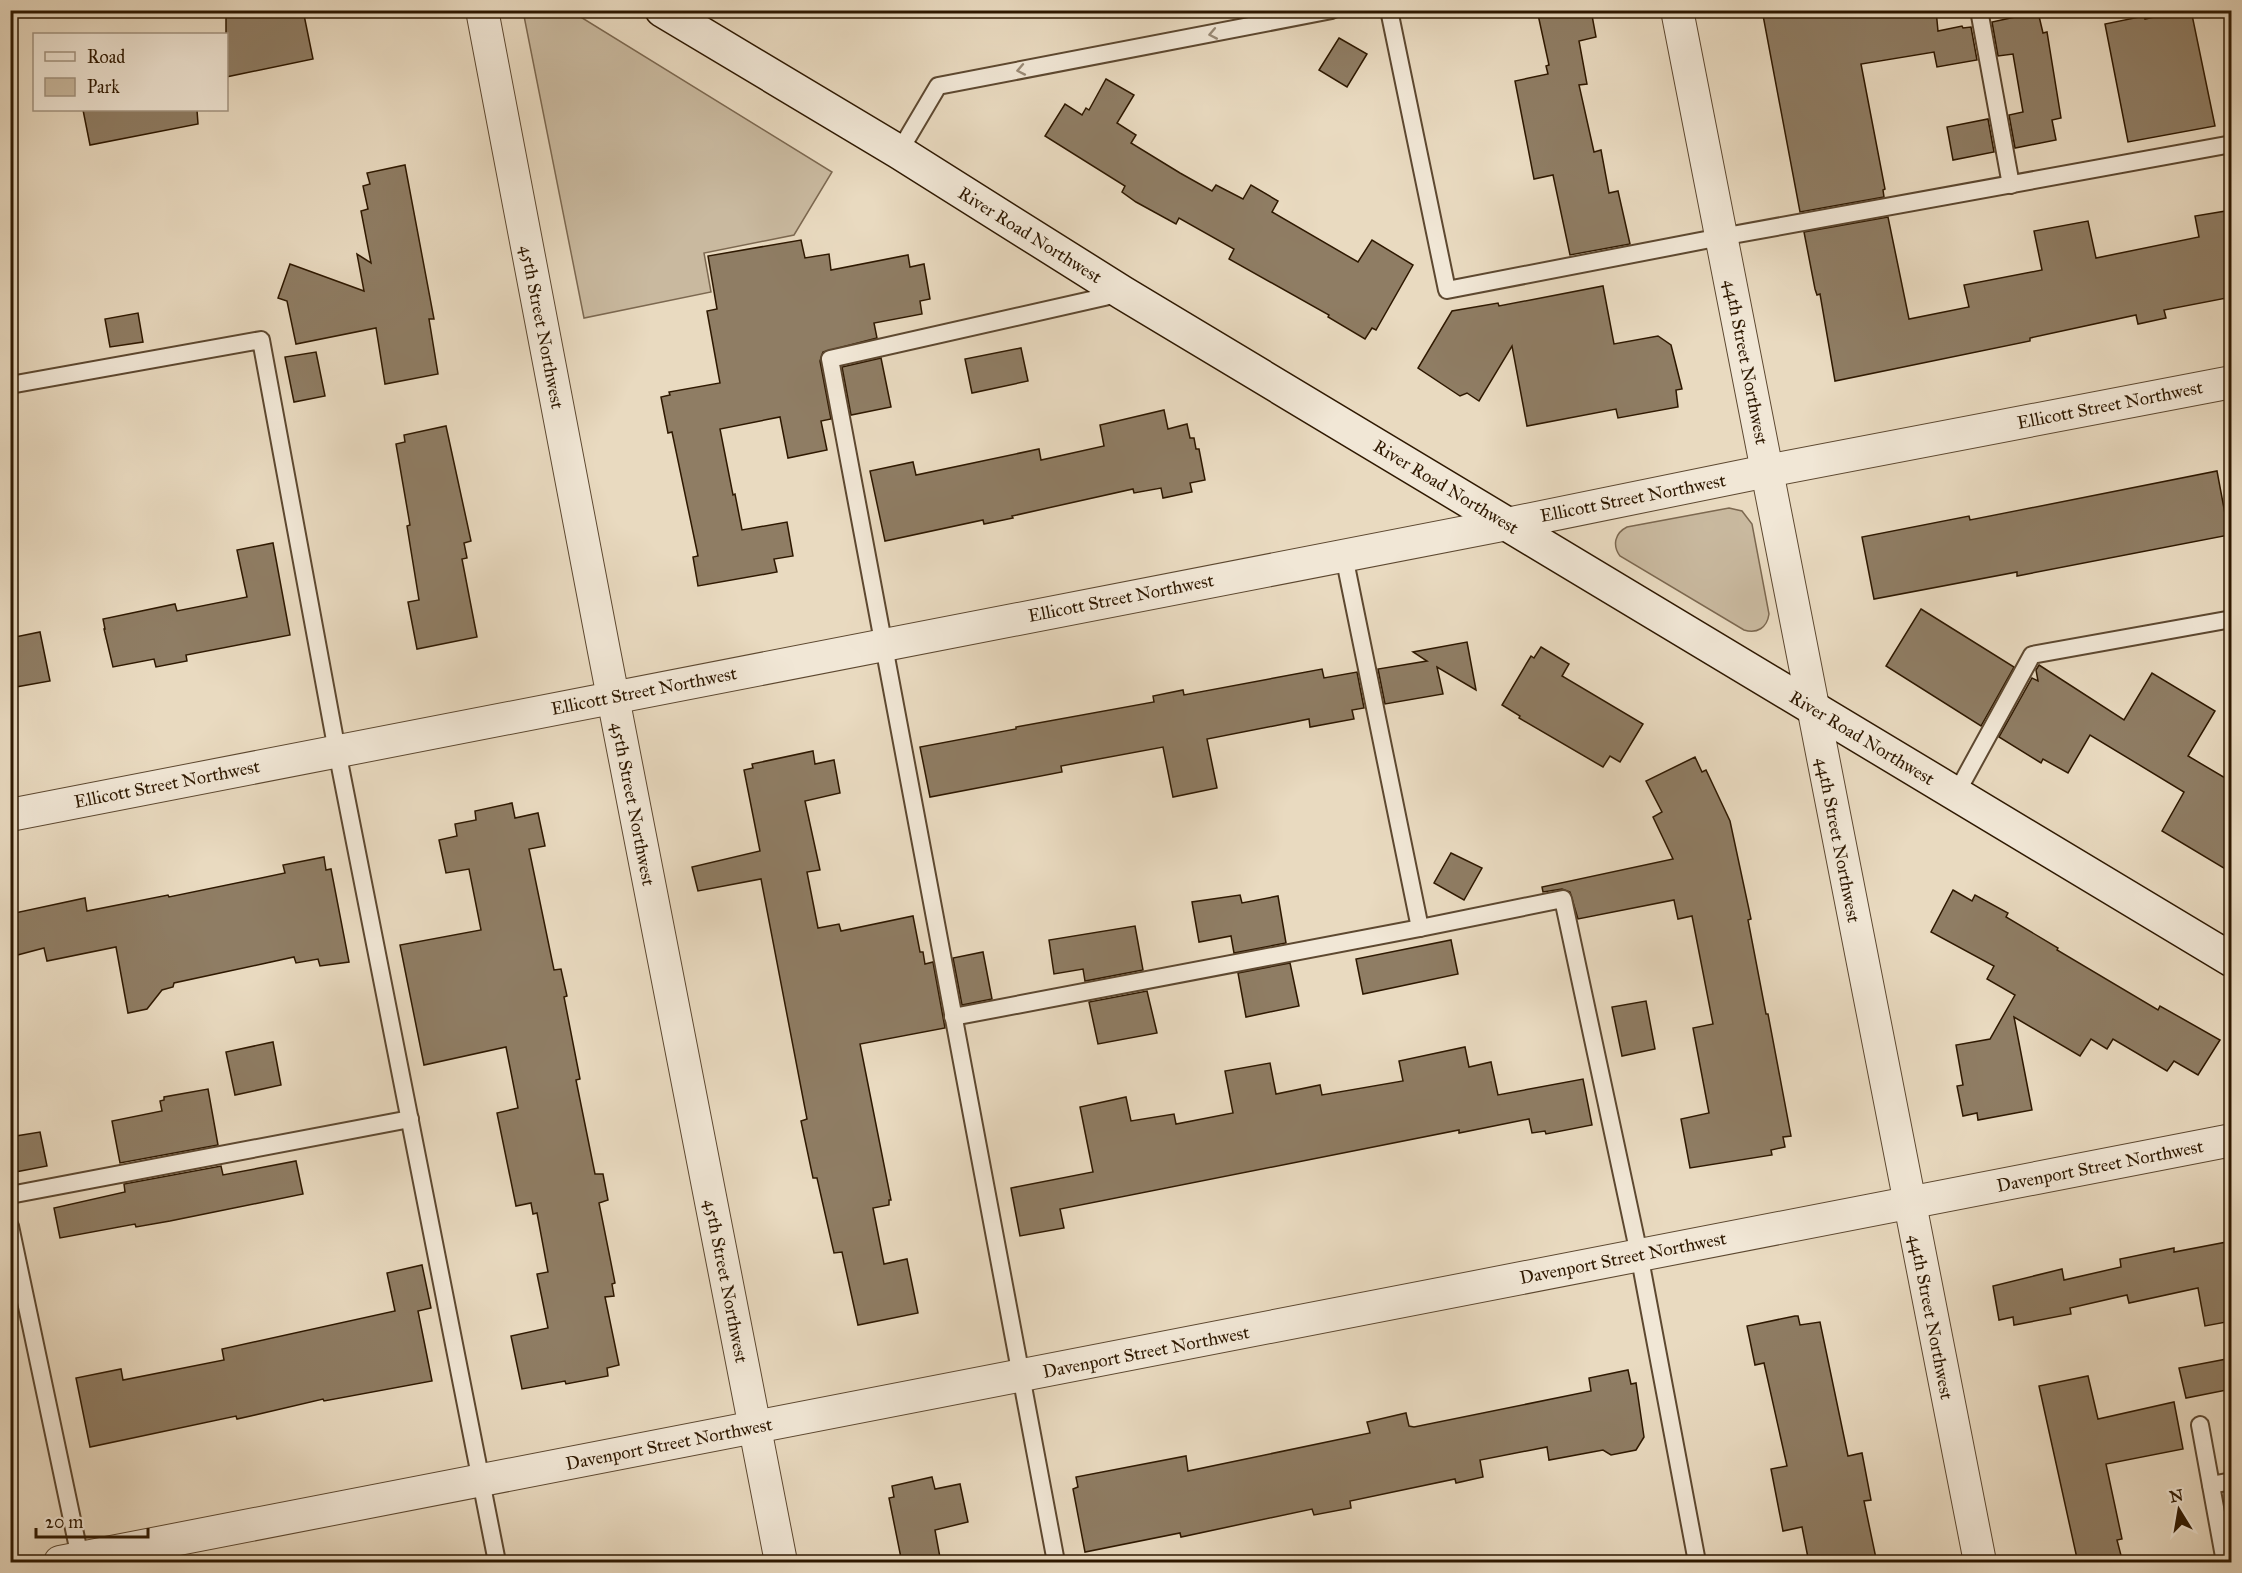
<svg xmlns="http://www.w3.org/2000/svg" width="2242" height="1573" font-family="'IM FELL Great Primer',serif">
  <rect width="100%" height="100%" fill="#e9dac0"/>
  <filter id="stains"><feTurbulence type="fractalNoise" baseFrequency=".00333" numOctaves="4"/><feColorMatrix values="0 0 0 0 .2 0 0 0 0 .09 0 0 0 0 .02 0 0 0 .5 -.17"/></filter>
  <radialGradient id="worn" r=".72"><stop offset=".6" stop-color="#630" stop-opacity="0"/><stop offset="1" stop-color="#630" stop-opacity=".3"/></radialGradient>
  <g fill="#c9b99f" stroke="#7c6850" stroke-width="1.5">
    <path d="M523 11H571L832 172 794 235 704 253 711 292 584 318Z"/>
    <path d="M1729 508 1742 511 1752 524 1769 614C1767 628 1757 634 1744 630L1620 556C1612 545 1615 533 1627 527Z"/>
  </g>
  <g fill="#8f7d64" stroke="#2e1800" stroke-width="1.5">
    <path d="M259 10H303L313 59 226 77V17Z"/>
    <path d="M1537 10H1591L1596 37 1579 41 1587 84 1579 85 1594 152 1601 150 1609 193 1618 191 1630 244 1570 255 1553 175 1534 179 1515 81 1548 74 1546 66 1549 65Z"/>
    <path d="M1762 10H1936L1938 31 1962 26 1963 28 1971 27 1977 60 1937 67 1934 52 1861 64 1885 189 1883 190 1884 197 1800 212Z"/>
    <path d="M2185 10H2191L2215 126 2128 142 2105 24 2144 16 2145 19Z"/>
    <path d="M2038 12 2043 33 2047 32 2061 118 2052 120 2056 140 2015 148 2009 115 2023 112 2013 54 1998 56 1992 22Z"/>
    <path d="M1339 38 1367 54 1347 87 1319 70Z"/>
    <path d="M1106 79 1134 95 1117 123 1136 135 1131 143 1180 173 1212 191 1216 185 1243 199 1251 185 1278 201 1272 212 1358 262 1372 240 1413 265 1376 330 1372 328 1365 339 1328 317 1329 315 1229 259 1234 249 1179 218 1176 224 1136 202 1122 192 1125 186 1045 136 1065 104 1082 115 1086 108 1089 110Z"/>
    <path d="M83 110H197L198 124 90 145Z"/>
    <path d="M1988 119 1994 152 1953 160 1947 127Z"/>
    <path d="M405 165 434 319H429L438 374 385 384 376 328 296 344 287 301 278 298 290 264 364 291 357 254 371 263 361 211 368 209 363 186 370 184 367 173Z"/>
    <path d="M2232 210V297L2164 310 2166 318 2138 324 2136 315 2030 338V341L1835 381 1820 294 1817 295 1815 289 1804 232 1888 217 1909 319 1969 307 1964 285 2042 270 2034 231 2088 221 2096 258 2199 237 2195 216Z"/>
    <path d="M801 240 805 258 829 254 831 270 908 255 910 267 924 264 930 299 920 301 922 314 874 323 877 338 823 352 820 361 831 419 821 421 827 450 788 458 780 417 720 429 733 495 735 494 742 530 787 522 793 556 774 559 777 572 698 586 693 557 698 556 672 432 668 433 661 397 670 395 669 392 720 383 707 311 717 309 708 256Z"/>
    <path d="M1603 286 1614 344 1658 336 1671 345 1682 389 1676 390 1678 407 1618 418 1616 409 1527 426 1512 346 1479 401 1467 393 1460 396 1418 368 1452 311 1498 303 1499 306Z"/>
    <path d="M138 313 143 342 110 347 105 319Z"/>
    <path d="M1021 348 1028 381 972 393 965 359Z"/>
    <path d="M316 352 325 396 294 402 285 357Z"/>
    <path d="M881 358 891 407 851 415 842 367Z"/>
    <path d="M1164 410 1168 429 1187 424 1190 438H1194L1196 449H1199L1205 480 1190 483 1192 492 1163 498 1161 488 1134 493 1133 489 1012 516 1013 518 984 524 983 520 885 541 870 471 913 462 916 475 1039 449 1041 460 1104 446 1100 425Z"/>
    <path d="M446 426 471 541 464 543 467 558 462 559 477 637 417 649 408 602 419 600 407 526 410 525 396 444 405 442 404 435Z"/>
    <path d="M2217 471 2229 535 2017 576V572L1874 599 1862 537 1969 516 1970 520Z"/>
    <path d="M273 543 290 635 186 655 187 661 156 667 154 659 113 667 104 629H105L103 619 175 604 177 611 247 597 237 550Z"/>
    <path d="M1921 609 2014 667 1981 726 1886 666Z"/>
    <path d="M40 632 50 681 10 688V638Z"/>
    <path d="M1467 642 1476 690 1437 667 1443 694 1385 704 1378 669 1427 661 1413 652Z"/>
    <path d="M1541 647 1569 664 1562 676 1643 724 1620 762 1610 756 1603 767 1519 718 1520 716 1502 705 1531 656 1534 658Z"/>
    <path d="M2039 665 2124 720 2152 673 2215 711 2188 756 2232 782V873L2162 831 2184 792 2090 735 2068 773 2043 759 2041 763 1999 737 2032 678 2038 681 2036 670Z"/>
    <path d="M1322 669 1324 678 1357 672 1364 708 1352 710 1354 719 1310 727 1309 719 1207 739 1217 788 1173 797 1163 747 1061 766 1062 772 930 797 920 747 1016 729V727L1154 702 1153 696 1183 690 1184 695Z"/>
    <path d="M813 751 815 764 834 760 840 793 805 801 820 870 807 872 818 928 839 924 841 931 913 916 920 952H923L925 964 933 962 945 1028 860 1044 891 1200H889V1205L873 1208 884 1264 907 1259 918 1313 858 1325 842 1252 834 1253 817 1178H813L801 1121 807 1119 761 879 698 891 692 867 760 851 744 770 753 768 752 764Z"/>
    <path d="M1695 757 1702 772 1706 770 1730 821 1751 919 1748 920 1766 1014H1768L1791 1136 1783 1137 1785 1147 1771 1150 1772 1155 1690 1168 1681 1119 1709 1113 1693 1028 1713 1024 1692 916 1678 919 1674 900 1578 919 1570 892 1562 889 1543 892 1542 887 1673 859 1653 817 1662 812 1646 781Z"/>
    <path d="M512 803 515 818 538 813 545 846 529 849 554 970 561 969 567 996 564 997 580 1079 576 1080 595 1174H603L608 1200 599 1203 615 1283 612 1284 614 1296 605 1297 619 1365 607 1368 608 1376 566 1384 565 1381 522 1389 511 1336 548 1328 537 1274 548 1272 537 1213 533 1214 531 1203 516 1206 497 1113 518 1108 506 1047 424 1065 400 945 481 930 469 869 446 873 439 840 457 836 455 824 476 820 475 811Z"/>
    <path d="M1451 853 1482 868 1464 900 1434 883Z"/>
    <path d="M324 857 326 870 331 869 349 962 320 966 318 959 296 963 294 957 174 983 173 987 162 990 147 1009 128 1013 116 947 47 961 44 948 10 957V914L85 898 87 911 168 895 169 897 285 873 283 865Z"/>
    <path d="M1953 890 1972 901 1975 895 2008 913 2006 917 2058 948 2057 950 2158 1010 2160 1006 2220 1040 2198 1075 2174 1061 2167 1071 2113 1039 2107 1049 2091 1039 2080 1056 2014 1017 2032 1110 1978 1120 1977 1113 1963 1116 1957 1086 1963 1085 1956 1045 1990 1039 2015 995 1987 979 1994 966 1931 932Z"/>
    <path d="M1240 895 1242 903 1278 896 1286 943 1234 953 1231 936 1199 942 1192 902Z"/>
    <path d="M1135 926 1143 970 1085 981 1083 969 1054 974 1049 940Z"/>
    <path d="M1451 940 1458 974 1363 994 1356 959Z"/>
    <path d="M983 952 992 999 962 1005 953 958Z"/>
    <path d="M1290 963 1299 1006 1246 1017 1238 973Z"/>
    <path d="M1147 991 1157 1033 1098 1044 1089 1002Z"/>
    <path d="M1646 1001 1655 1049 1622 1056 1612 1007Z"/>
    <path d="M273 1042 281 1085 235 1095 226 1052Z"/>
    <path d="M1465 1047 1469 1067 1491 1062 1498 1095 1583 1079 1592 1125 1546 1134 1545 1131 1532 1133 1529 1119 1459 1133V1130L1060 1209 1064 1228 1020 1236 1011 1188 1093 1172 1080 1107 1126 1097 1131 1121 1174 1114 1176 1124 1233 1113 1225 1071 1270 1063 1276 1094 1320 1085 1322 1095 1403 1081 1399 1061Z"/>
    <path d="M208 1089 218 1145 120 1163 112 1121 162 1111 160 1101 164 1100V1097Z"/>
    <path d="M40 1132 47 1166 10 1173V1137Z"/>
    <path d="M296 1161 303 1194 170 1221 136 1227 135 1224 60 1238 54 1208 125 1192 124 1184 221 1166 223 1175Z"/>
    <path d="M2232 1241V1321L2205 1326 2198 1288 2129 1303 2127 1295 2070 1308 2071 1314 2014 1325 2013 1317 1999 1320 1993 1286 2062 1269 2064 1280 2121 1267 2120 1259 2174 1248V1252Z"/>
    <path d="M422 1265 431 1308 418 1311 432 1381 324 1401 323 1399 255 1415 237 1419 236 1416 90 1447 76 1378 121 1369 123 1380 224 1360 222 1349 395 1311 387 1273Z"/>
    <path d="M1795 1316H1798L1800 1325 1820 1322 1848 1456 1862 1453 1871 1500 1864 1501 1877 1563H1809L1802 1527 1783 1531 1771 1469 1787 1466 1764 1363 1755 1365 1747 1326Z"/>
    <path d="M2232 1358V1389L2186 1398 2179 1368Z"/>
    <path d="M1628 1370 1631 1384 1636 1383 1644 1437 1636 1450 1611 1455 1603 1450 1549 1460 1547 1447 1480 1460 1483 1477 1456 1483 1455 1479 1350 1501 1351 1508 1314 1515 1312 1509 1181 1537 1180 1533 1085 1552 1073 1489 1078 1487 1076 1477 1186 1456 1188 1471 1370 1433 1367 1422 1406 1413 1409 1426 1414 1427 1591 1391 1589 1378Z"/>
    <path d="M2088 1376 2098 1419 2174 1402 2183 1449 2106 1464 2122 1539 2117 1540 2123 1563H2078L2039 1386Z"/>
    <path d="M932 1477 935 1489 960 1484 968 1522 935 1530 941 1563H902L889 1498 894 1497 892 1486Z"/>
  </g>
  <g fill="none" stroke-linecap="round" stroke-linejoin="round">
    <g stroke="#5d4830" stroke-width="20">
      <g id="service">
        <path d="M1389 10 1447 290 1721 237 2232 144"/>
        <path d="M1979 10 2011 185"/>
        <path d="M899 152 938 86 1332 10"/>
        <path d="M10 385 261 340 337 751 497 1562"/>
        <path d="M1344 556 1420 928"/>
        <path d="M1956 794 2032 655 2232 619"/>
        <path d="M953 1017 1420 928 1563 899 1639 1254 1697 1562"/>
        <path d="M10 1195 410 1119"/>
        <path d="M10 1226 81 1562"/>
        <path d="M2200 1425 2225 1562"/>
        <path d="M2211 1485 2232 1481"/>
        <path d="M1056 1562 830 359 1122 293"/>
      </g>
    </g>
    <g stroke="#5d4830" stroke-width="34">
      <g id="minor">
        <path d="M482 10 604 651 781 1562"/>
        <path d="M1677 10 1980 1562"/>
        <path d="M10 815 1507 524 1767 471 2232 382"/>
        <path d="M60 1562 2232 1140"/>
      </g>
    </g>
    <g stroke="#2e1800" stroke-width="36">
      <path id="secondary" d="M662 10 899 152 1123 293 2232 960"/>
    </g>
    <use href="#service" stroke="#f1e7d6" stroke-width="16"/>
    <use href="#minor" stroke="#f1e7d6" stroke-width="32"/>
    <use href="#secondary" stroke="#f1e7d6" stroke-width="33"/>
  </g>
  <defs><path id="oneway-chevron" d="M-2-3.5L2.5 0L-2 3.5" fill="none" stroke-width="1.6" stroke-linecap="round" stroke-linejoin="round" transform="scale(1.5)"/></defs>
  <g stroke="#998a76">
    <use href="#oneway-chevron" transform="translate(1213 34) rotate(169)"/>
    <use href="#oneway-chevron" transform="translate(1021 70) rotate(169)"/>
  </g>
  <g text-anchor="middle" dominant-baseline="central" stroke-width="4.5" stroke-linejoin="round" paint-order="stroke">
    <g font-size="18" fill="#2e1800" stroke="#f1e7d6">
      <text transform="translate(1030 235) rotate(32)">River Road Northwest</text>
      <text transform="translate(542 327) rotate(79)">45th Street Northwest</text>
      <text transform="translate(1746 362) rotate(79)">44th Street Northwest</text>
      <text transform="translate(2110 405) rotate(-11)">Ellicott Street Northwest</text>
      <text transform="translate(1446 487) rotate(31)">River Road Northwest</text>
      <text transform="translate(1633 498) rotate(-11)">Ellicott Street Northwest</text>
      <text transform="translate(1121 598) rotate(-11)">Ellicott Street Northwest</text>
      <text transform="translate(644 691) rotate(-11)">Ellicott Street Northwest</text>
      <text transform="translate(1862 738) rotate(31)">River Road Northwest</text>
      <text transform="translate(167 784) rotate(-11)">Ellicott Street Northwest</text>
      <text transform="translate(633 804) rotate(79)">45th Street Northwest</text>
      <text transform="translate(1838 840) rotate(79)">44th Street Northwest</text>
      <text transform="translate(2100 1166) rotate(-11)">Davenport Street Northwest</text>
      <text transform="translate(1623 1258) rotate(-11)">Davenport Street Northwest</text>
      <text transform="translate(726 1281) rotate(79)">45th Street Northwest</text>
      <text transform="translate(1931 1317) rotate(79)">44th Street Northwest</text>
      <text transform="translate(1146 1352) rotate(-11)">Davenport Street Northwest</text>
      <text transform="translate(669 1444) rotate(-11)">Davenport Street Northwest</text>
    </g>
  </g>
  <rect width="2242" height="1573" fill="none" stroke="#e9dac0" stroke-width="36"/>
  <rect x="12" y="12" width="2218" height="1549" fill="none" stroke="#2e1800" stroke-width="3"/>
  <rect x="18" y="18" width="2206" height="1537" fill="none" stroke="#2e1800" stroke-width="1.5"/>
  <rect x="33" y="33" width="195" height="78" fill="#f1e7d6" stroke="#a39480" stroke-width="1.5"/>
  <rect x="45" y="52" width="30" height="9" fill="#f1e7d6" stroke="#a39480" stroke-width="1.5"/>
  <text x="87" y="63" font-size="18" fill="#2e1800">Road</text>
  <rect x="45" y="78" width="30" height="18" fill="#c9b99f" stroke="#a39480" stroke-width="1.5"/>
  <text x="87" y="93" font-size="18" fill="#2e1800">Park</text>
  <g transform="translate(2179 1510) rotate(349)" stroke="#f1e7d6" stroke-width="4.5" paint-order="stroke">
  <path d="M0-4.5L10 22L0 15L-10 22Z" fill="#2e1800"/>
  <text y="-9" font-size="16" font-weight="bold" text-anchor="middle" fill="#2e1800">N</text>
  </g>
  <path d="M36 1528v9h112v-9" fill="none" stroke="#2e1800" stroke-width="3"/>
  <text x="45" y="1528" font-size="18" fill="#2e1800" stroke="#f1e7d6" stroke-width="4.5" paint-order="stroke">20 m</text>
  <rect width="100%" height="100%" filter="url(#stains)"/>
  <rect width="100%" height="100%" fill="url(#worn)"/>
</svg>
